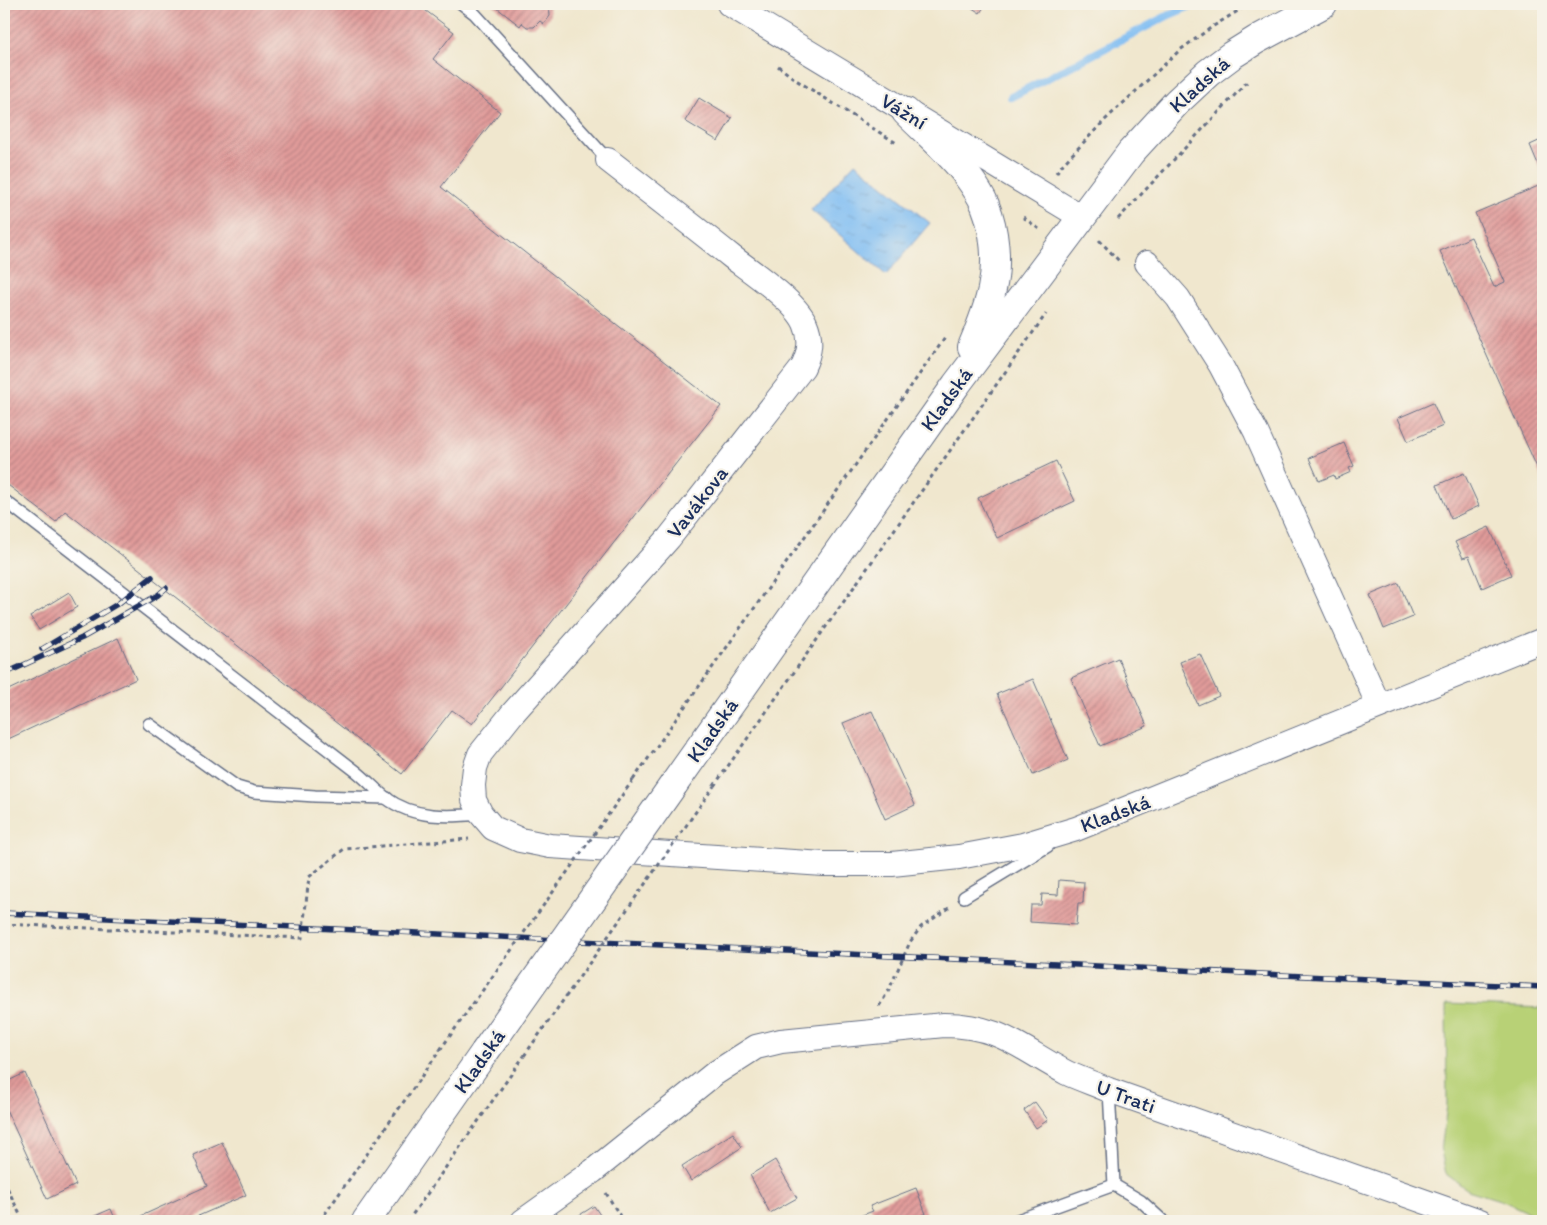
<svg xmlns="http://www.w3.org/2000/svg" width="1547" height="1225" font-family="Itim,sans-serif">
  <defs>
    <pattern id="water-ripples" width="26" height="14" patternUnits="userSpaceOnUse" patternTransform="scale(1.25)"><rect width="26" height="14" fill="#7fbdf3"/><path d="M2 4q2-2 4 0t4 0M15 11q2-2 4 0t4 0" fill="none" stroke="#679ac8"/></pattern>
    <pattern id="building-hatch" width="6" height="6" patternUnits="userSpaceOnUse" patternTransform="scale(1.25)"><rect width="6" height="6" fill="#e19b9a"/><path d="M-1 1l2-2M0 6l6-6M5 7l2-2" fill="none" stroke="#b67f81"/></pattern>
  </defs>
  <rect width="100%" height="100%" fill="#f7f3e8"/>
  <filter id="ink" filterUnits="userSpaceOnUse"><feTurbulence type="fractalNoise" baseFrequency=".02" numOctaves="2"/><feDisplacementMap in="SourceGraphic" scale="10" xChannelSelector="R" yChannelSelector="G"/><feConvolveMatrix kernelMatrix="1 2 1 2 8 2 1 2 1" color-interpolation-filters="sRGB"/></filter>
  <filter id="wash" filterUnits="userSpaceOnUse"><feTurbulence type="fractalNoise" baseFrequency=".0096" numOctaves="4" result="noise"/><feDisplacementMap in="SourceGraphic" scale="20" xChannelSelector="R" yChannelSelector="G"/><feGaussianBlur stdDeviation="1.12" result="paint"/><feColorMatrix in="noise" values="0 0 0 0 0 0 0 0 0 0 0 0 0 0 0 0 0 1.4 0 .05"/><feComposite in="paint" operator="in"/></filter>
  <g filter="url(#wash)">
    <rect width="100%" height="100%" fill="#f0e7ce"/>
    <path fill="#b8d176" stroke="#6a806a" d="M1446 1004 1543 1008V1219L1503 1201 1468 1190 1446 1174 1441 1151 1447 1105Z"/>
    <path fill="url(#water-ripples)" stroke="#4d76a8" d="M855 163 930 223 886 275 811 210Z"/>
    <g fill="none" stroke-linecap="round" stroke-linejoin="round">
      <path stroke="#7fbdf3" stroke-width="8" d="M1011 97 1169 15 1195 4"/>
    </g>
    <g id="blocks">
      <g fill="url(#building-hatch)">
        <path d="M4 4H417L454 32 433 59 500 112 441 187 721 406 472 724 452 710 402 774 65 511 56 522 4 482Z"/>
        <path d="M492 4H549L550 16 544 24 540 21 534 27H527L522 23 520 26Z"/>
        <path d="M966 4H986L980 13Z"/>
        <path d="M699 98 732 118 718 141 685 121Z"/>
        <path d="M1543 139V176L1530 145Z"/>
        <path d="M1543 184V339L1540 341 1543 348V481L1440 251 1471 237 1494 287 1505 282 1475 213Z"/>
        <path d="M1433 403 1443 426 1408 441 1398 418Z"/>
        <path d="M1344 443 1354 466 1349 468 1351 472 1335 479 1334 475 1319 481 1309 458Z"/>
        <path d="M1056 461 1075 501 997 538 978 498Z"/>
        <path d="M1464 473 1479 506 1451 519 1437 485Z"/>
        <path d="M1489 527 1511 575 1482 588 1469 556 1463 558 1455 542Z"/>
        <path d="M1399 583 1413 617 1384 629 1370 595Z"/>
        <path d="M69 592 77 607 39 630 30 616Z"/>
        <path d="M118 638 136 679 4 741V692Z"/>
        <path d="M1200 654 1219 696 1198 705 1180 662Z"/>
        <path d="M1118 658 1147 726 1100 746 1071 678Z"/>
        <path d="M1033 679 1068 760 1033 775 997 694Z"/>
        <path d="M872 711 915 805 885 819 843 723Z"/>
        <path d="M1059 880 1084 882 1083 903H1078L1076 925 1030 922 1031 905H1041L1042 894 1058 895Z"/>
        <path d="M25 1073 76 1185 47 1199 4 1105V1083Z"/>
        <path d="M1035 1102 1048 1120 1036 1128 1024 1110Z"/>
        <path d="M733 1133 742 1147 691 1181 682 1166Z"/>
        <path d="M222 1142 246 1195 187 1221H139L143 1219 141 1216 207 1186 193 1155Z"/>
        <path d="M775 1160 797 1198 770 1213 750 1175Z"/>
        <path d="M916 1188 926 1214 906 1221H847L873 1211 870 1206Z"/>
        <path d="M594 1206 604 1221H570Z"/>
        <path d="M111 1209 116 1221H83Z"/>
      </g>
    </g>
  </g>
  <g filter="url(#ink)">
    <use href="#blocks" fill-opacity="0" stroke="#666f85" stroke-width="1"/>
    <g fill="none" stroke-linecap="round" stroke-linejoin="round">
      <g stroke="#666f85" stroke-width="14">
        <g id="lane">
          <path d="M462 4 475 14 608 160"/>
          <path d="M4 500 357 772C367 780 376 790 386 798 414 819 448 817 481 814"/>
          <path d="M149 724 237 787 254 792 315 796 387 798"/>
          <path d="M964 897 1048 846"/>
          <path d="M1109 1090 1114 1185 1141 1201 1163 1221"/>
          <path d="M1015 1221 1114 1185"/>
        </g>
      </g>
      <g stroke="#666f85" stroke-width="26">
        <g id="street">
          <path d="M729 4 1081 217"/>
          <path d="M608 160C649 192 691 224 732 257 752 272 795 301 805 323 812 339 810 352 803 367L669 538 512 714 480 754 475 768 473 785 474 800 481 814 493 828 520 840 550 846 824 864H892L959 857 1023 845 1076 829 1543 640"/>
          <path d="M1147 263 1178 298 1220 364 1256 432 1379 706"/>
          <path d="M523 1221 593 1171 714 1074 756 1047 781 1041 944 1025C1000 1025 1021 1049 1067 1073 1080 1079 1095 1084 1109 1090L1480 1221"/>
        </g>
      </g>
      <g stroke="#666f85" stroke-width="30">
        <g id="secondary">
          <path d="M906 112C925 131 946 149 963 170 971 181 980 192 985 205 995 230 998 263 992 289 988 309 980 328 972 347"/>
          <path d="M674 784 956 385 1131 152 1177 102 1208 73 1232 55 1256 40 1323 4"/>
          <path d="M366 1221 484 1053"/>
        </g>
      </g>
      <g stroke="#666f85" stroke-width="3" stroke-dasharray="4 4" stroke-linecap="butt">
        <path d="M778 66 796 80 898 144"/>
        <path d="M1056 173 1063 164 1105 120 1180 50 1212 27 1249 4"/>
        <path d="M1023 217 1039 229"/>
        <path d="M1118 219 1249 80"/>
        <path d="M1099 242 1100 241 1121 263"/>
        <path d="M633 780 945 338"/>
        <path d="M714 786 1046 314"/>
        <path d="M4 924 302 938 309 877 344 849 469 839"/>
        <path d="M879 1006 888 992 910 942 921 927 949 908"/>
        <path d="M4 1181 23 1221"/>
        <path d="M606 1193 623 1221"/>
        <path d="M320 1221 440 1050"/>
        <path d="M408 1221 524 1056"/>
      </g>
      <use href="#lane" stroke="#fff" stroke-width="11"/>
      <use href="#street" stroke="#fff" stroke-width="24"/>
      <use href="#secondary" stroke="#fff" stroke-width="28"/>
      <g stroke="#1b2f5e" stroke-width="5.5">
        <g id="rail">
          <path d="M42 649 119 603 152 577"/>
          <path d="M4 674 82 638 158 595 166 588"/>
          <path d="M4 913 1282 975 1543 987"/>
        </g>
      </g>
      <use href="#rail" stroke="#f7f3e8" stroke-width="4" stroke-dasharray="11" stroke-linecap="butt"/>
      <g stroke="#666f85" stroke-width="30" stroke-linecap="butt">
        <path id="secondary-bridge" d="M484 1053 674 784"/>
      </g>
      <g stroke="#666f85" stroke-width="3" stroke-dasharray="4 4" stroke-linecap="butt">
        <path d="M440 1050 633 780"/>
        <path d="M524 1056 714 786"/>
      </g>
      <use href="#secondary-bridge" stroke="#fff" stroke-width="28"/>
    </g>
  </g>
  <g text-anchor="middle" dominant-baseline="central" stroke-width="4.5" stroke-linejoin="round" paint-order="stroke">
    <g font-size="21" fill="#1b2f5e" stroke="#f7f3e8">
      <text transform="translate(1199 84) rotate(-42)">Kladská</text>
      <text transform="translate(904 111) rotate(31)">Vážní</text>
      <text transform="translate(946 399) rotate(-54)">Kladská</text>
      <text transform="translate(697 502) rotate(-52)">Vavákova</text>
      <text transform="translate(712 730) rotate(-55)">Kladská</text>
      <text transform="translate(1115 813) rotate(-21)">Kladská</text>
      <text transform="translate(479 1061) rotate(-55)">Kladská</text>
      <text transform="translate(1126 1096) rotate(20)">U Trati</text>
    </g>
  </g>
  <rect width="1547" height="1225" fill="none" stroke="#f7f3e8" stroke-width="20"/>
</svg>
